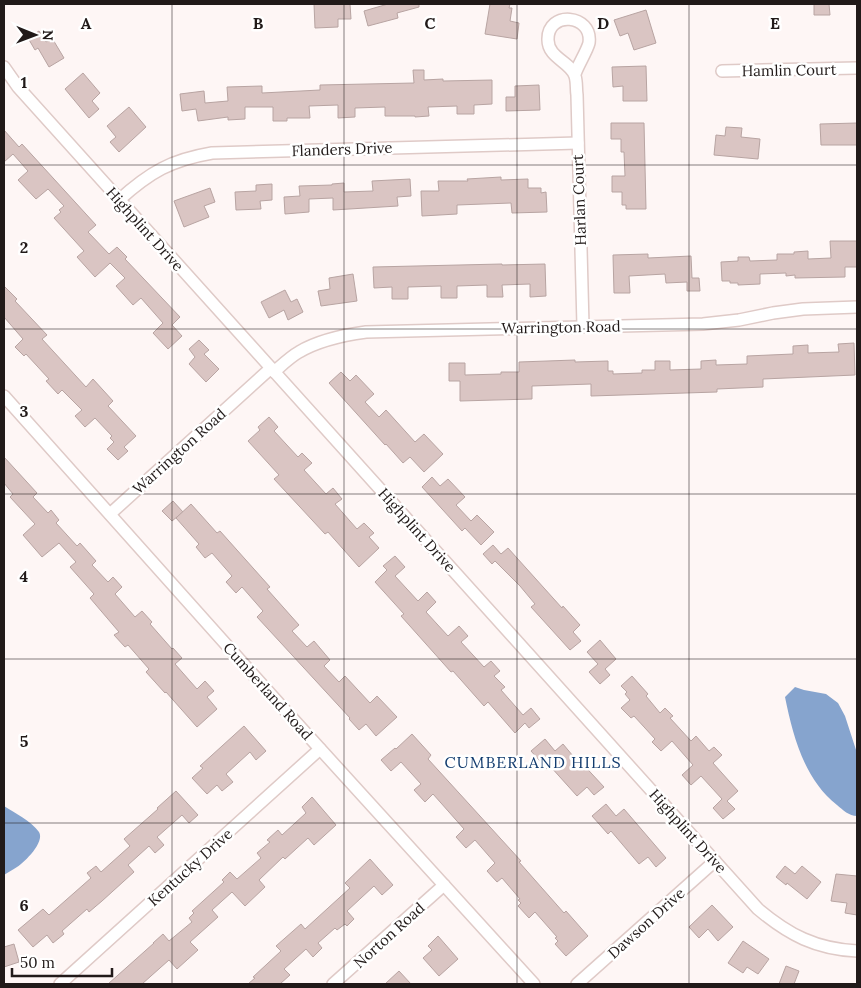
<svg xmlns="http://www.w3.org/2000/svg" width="861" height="988" font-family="Lora,serif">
  <rect width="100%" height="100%" fill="#fef6f5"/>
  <g fill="#86a4ce">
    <path d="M795 687 804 690 826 694 838 703 845 716 857 753V816C849 816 843 810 837 805 804 779 793 736 785 697Z"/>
    <path d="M4 806C15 813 31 821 39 832 45 842 25 862 17 867 13 870 8 872 4 875Z"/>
  </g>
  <g fill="#dac5c3" stroke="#b8a4a2">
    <path d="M314 4H350L351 19H338V27L315 28Z"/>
    <path d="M388 4H419V7L397 13 398 18 368 26 364 11Z"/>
    <path d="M490 4H510L509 8H512L510 21 519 23 517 39 485 34Z"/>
    <path d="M814 4H829L830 15H814Z"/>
    <path d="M646 10 656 43 634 50 628 33 620 36 614 20Z"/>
    <path d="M39 31 46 42 52 38 64 58 49 67 38 48 35 50 28 38Z"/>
    <path d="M646 66 647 101H623V86L613 87 612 67Z"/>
    <path d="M413 70H424V80L443 79V81L492 80V104L474 105V114H457V106L428 107 429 116 415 117V116H385V107L355 108V117L338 118V105L309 106 310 118H287V121H273V107H245V119L228 120V117L198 121 196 109 182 111 180 94 204 91 205 103 228 101 227 87 262 86V93L320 90V85L414 83Z"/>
    <path d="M83 73 100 93 92 101 99 109 89 118 65 89Z"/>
    <path d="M539 85 540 110 506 111V97H515V86Z"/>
    <path d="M129 107 146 127 119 152 110 142 116 137 107 126Z"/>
    <path d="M611 123H644L646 209H626V205H622V192H612V176H625L624 152H621V139H611Z"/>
    <path d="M857 123V145H821L820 124Z"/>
    <path d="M726 127 742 128 741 137 760 139 758 159 714 155 716 135 725 136Z"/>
    <path d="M4 130 19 147 22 144 96 225 88 232 109 254 117 247 127 257 125 259 180 317 172 325 182 336 168 349 153 333 163 323 141 298 133 305 116 286 125 278 110 263 95 277 77 257 84 251 54 218 61 212 59 210 64 206 48 189 36 199 18 180 28 171 13 154 4 162Z"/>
    <path d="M501 177V180L528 179V188H541V193L546 192 547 212 512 213 511 203 457 205V214L422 216 421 191H439L438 181H468L467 179Z"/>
    <path d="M410 179 411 196 397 197 398 206 333 210V198L309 199V212L285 214 284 197 300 196 299 186 332 185V184L344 183V192L373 191 372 181Z"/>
    <path d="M272 184V200L260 201 261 209 236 210 235 192 256 191V185Z"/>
    <path d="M210 188 215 202 204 206 209 217 184 227 174 201Z"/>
    <path d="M830 241H857V267H845V277L795 278V275L786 276V273L760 274V284L738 285V283H730V281H722L721 262 738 261V257H749L750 261 777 260V254H794V252L808 251V259L831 258Z"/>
    <path d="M648 254V258L691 256 692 278H699L700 291H687V282L666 283 665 274 629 276 630 293H614L613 255Z"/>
    <path d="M502 264V265L545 264 546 296 530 297V284L502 285 503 297H487V285L457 286V298H441V286L408 287V299H392V287L374 288 373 267Z"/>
    <path d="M353 274 357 301 321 306 318 291 330 289 329 278Z"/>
    <path d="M4 286 17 299 15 301 47 335 42 339 86 387 93 379 113 401 108 406 136 436 124 447 128 451 118 460 107 449 114 442 110 438 112 436 95 418 85 427 75 416 82 410 62 390 58 394 46 381 49 379 26 354 24 356 15 347 23 339 4 317Z"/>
    <path d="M285 290 291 302 297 299 303 312 288 320 284 310 269 318 261 302Z"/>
    <path d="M199 340 209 350 204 354 219 369 206 382 189 364 195 357 189 349Z"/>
    <path d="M854 343 855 375 763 379V387L717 389V392L591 396V384L532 386V399L460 401V381H449V363H465V375L501 374V372H519V362L575 360V362L608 361V371H613V374L642 373V370H655V361H670V370L701 369V361L716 360V365L747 364V356L793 354V346L808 345V353L839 352 838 344Z"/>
    <path d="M341 372 350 381 356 375 374 394 365 402 379 417 386 410 415 442 424 434 443 454 424 472 410 457 403 463 386 444 385 445 329 383Z"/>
    <path d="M269 417 278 427 274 431 298 457 302 453 312 463 304 470 326 494 333 488 342 499 335 504 357 529 364 523 374 533 369 537 379 548 359 567 328 532 325 534 274 479 279 475 248 441 260 430 258 427Z"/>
    <path d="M4 457 37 493 33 497 48 513 51 510 59 520 56 523 77 546 80 543 96 561 92 565 108 582 113 577 122 587 115 594 135 617 142 611 152 622 150 624 172 649 173 648 182 658 175 664 197 689 205 681 214 691 207 697 217 709 197 727 166 692 165 693 146 672 149 669 128 645 125 647 114 635 119 632 90 598 94 594 70 567 76 562 59 543 42 557 23 535 35 524 10 497 13 494 4 483Z"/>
    <path d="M432 477 440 486 448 479 465 497 456 505 471 521 477 515 494 532 481 545 465 528 462 531 422 487Z"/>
    <path d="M173 501 183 512 172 521 162 511Z"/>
    <path d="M191 504 217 533 220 531 270 587 267 589 299 625 292 631 307 647 314 641 330 660 324 666 339 682 345 676 370 703 377 696 397 717 376 736 366 724 359 730 349 719 350 718 257 617 263 611 242 587 236 593 226 582 232 576 212 553 205 558 196 547 199 544 176 518Z"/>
    <path d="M493 545 501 554 508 548 562 608 563 606 580 625 573 632 581 641 570 650 531 607 535 604 520 586 495 561 492 564 483 554Z"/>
    <path d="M395 556 405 567 395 576 418 601 427 592 436 602 426 612 448 636 459 626 468 636 461 642 484 667 491 661 500 671 494 676 505 687 501 690 523 715 531 708 540 719 529 728 525 723 515 733 488 702 484 706 453 671 451 672 401 616 404 614 375 582 387 570 383 566Z"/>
    <path d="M600 640 616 659 605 669 610 675 600 684 589 672 598 664 587 652Z"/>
    <path d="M632 676 648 694 646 696 660 713 665 708 673 716 670 718 691 741 696 736 709 751 714 747 722 755 713 763 738 791 727 801 735 809 723 819 713 808 722 799 701 776 691 785 682 775 693 765 672 741 661 751 652 742 655 739 634 716 631 718 621 708 630 700 625 694 627 692 621 686Z"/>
    <path d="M244 726 266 751 256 760 250 752 226 774 233 782 222 791 217 785 207 794 192 778 203 768 200 766Z"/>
    <path d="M412 734 431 755 428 759 521 861 519 862 564 913 566 911 588 936 566 956 555 944 558 941 555 938 557 937 535 912 529 918 518 906 521 903 518 900 520 899 502 878 497 882 487 871 495 863 475 840 466 848 456 837 464 829 433 794 425 802 414 790 421 784 401 762 391 771 381 760 395 748 396 749Z"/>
    <path d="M545 739 555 751 563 744 578 762 579 760 604 787 594 795 587 787 577 796 550 766 547 769 531 751Z"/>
    <path d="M176 791 198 815 189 823 182 815 157 837 164 845 155 853 149 846 128 865 134 872 102 901 89 912 87 909 62 931 64 934 53 943 47 935 33 947 18 930 43 909 49 915 91 878 87 873 96 866 101 872 130 846 124 839 158 809 157 808Z"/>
    <path d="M312 797 336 825 314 845 308 838 285 859 283 857 259 880 265 887 245 906 232 892 212 910 218 917 190 942 198 950 177 969 169 960 142 984H108L154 943H153L163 934 169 941 192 922 189 918 194 913 192 911 224 882 222 880 230 872 237 879 261 858 257 853 270 842 267 840 278 830 282 835 306 813 302 807Z"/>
    <path d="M606 804 616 816 624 809 666 858 656 867 648 857 639 864 611 831 608 834 592 816Z"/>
    <path d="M370 859 393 885 382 895 374 886 347 911 354 919 347 926 345 924 337 930 335 928 318 943 322 948 313 957 306 949 284 969 290 975 280 984H248L255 978 253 977 281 951 276 946 301 924 305 929 350 888 345 883Z"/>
    <path d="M785 866 795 874 802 866 821 882 807 899 787 883 786 885 776 877Z"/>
    <path d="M836 874 857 876V915L845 913 847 903 831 901Z"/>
    <path d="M712 905 733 927 718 941 708 929 699 938 689 927Z"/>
    <path d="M438 936 458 959 439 976 423 958 432 950 428 946Z"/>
    <path d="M743 941 769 959 758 974 747 967 743 973 728 963Z"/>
    <path d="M14 944 19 962 4 967V947Z"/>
    <path d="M786 966 799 971 794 984H779Z"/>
    <path d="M399 971 411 984H385Z"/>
  </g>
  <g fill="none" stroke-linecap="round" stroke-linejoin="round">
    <g stroke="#dfcac7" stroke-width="14">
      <g id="minor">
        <path d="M4 67 18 87 758 909C789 935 816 949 857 951"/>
        <path d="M722 71 857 68"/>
        <path d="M575 74C578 65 587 51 589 43 593 14 547 10 548 40 548 58 571 62 575 76 577 82 576 89 577 95L583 326"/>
        <path d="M119 200C150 172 171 160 212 153L578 143"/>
        <path d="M274 372C282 365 290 357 299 352 319 340 344 335 366 332L703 324 739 320 773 313 803 309 857 307"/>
        <path d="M4 396 282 707 534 984"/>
        <path d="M110 514 271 368"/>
        <path d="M60 984 320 749"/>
        <path d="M333 984 444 885"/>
        <path d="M577 984 715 861"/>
      </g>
    </g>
    <use href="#minor" stroke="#fff" stroke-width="11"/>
  </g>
  <path fill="none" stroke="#211a19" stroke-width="1" stroke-opacity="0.55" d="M172 4V984M344 4V984M517 4V984M689 4V984M4 165H857M4 329H857M4 494H857M4 659H857M4 823H857"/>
  <g text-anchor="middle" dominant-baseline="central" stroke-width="5" stroke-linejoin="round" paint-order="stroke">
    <g font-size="15" fill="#211a19" stroke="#fff">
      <text transform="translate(789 70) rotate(-1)">Hamlin Court</text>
      <text transform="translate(342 149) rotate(-2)">Flanders Drive</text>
      <text transform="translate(579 200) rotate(-92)">Harlan Court</text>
      <text transform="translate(145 229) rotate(48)">Highplint Drive</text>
      <text transform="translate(561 327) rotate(-1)">Warrington Road</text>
      <text transform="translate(179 451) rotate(-42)">Warrington Road</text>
      <text transform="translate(417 530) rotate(48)">Highplint Drive</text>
      <text transform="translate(268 691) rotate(48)">Cumberland Road</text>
      <text transform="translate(688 831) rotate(48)">Highplint Drive</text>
      <text transform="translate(190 867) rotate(-42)">Kentucky Drive</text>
      <text transform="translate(646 923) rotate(-42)">Dawson Drive</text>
      <text transform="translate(389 935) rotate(-42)">Norton Road</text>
    </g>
    <g font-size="16" letter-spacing="1" fill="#123b6e" stroke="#fff">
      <text x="533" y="762">CUMBERLAND HILLS</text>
    </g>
  </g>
  <g font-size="16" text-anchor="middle" font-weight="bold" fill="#211a19" stroke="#fff" stroke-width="5" stroke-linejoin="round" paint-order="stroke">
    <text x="86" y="29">A</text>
    <text x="258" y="29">B</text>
    <text x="430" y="29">C</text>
    <text x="603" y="29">D</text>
    <text x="775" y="29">E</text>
    <text x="24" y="88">1</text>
    <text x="24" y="253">2</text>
    <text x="24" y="417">3</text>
    <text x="24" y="582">4</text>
    <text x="24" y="747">5</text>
    <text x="24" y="911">6</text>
  </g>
  <rect width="861" height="988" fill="none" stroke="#211a19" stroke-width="10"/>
  <g transform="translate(35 35) rotate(91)" stroke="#ffffff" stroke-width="4" paint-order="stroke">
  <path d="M0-4L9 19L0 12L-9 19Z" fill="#211a19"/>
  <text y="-8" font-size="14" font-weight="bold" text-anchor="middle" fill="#211a19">N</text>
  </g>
  <path d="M12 968v8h100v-8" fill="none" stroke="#211a19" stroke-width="2.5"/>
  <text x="20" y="968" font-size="15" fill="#211a19" stroke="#ffffff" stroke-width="4" paint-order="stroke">50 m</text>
</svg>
